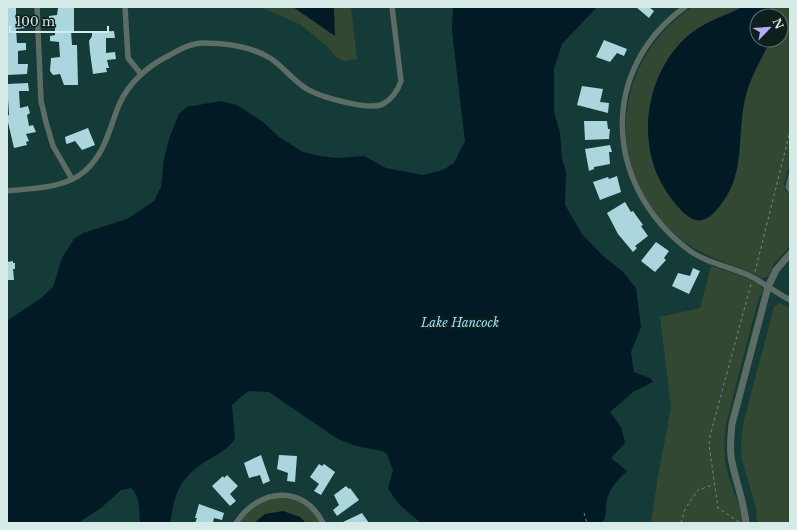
<svg xmlns="http://www.w3.org/2000/svg" width="797" height="530" font-family="'Libre Baskerville',serif">
  <rect width="100%" height="100%" fill="#143b37"/>
  <g fill="#334833" fill-rule="evenodd">
    <path d="M261 7H351L357 59 344 61 337 58 328 47 301 25Z"/>
    <path d="M692 7H790V161L784 184 786 192 790 194V246L773 265 769 276 762 278C735 265 705 258 681 239 602 177 610 62 692 7ZM757 16H781V40H757Z"/>
    <path d="M711 266C723 270 759 279 763 290L758 300 727 420C723 439 723 459 729 478 734 493 741 508 743 523H651L658 476 671 408 660 317 700 308Z"/>
    <path d="M779 303 790 308V523H757L756 508 742 460 741 442 744 420 774 307Z"/>
    <path d="M281 497C299 498 312 507 321 523H240C246 507 265 500 281 497Z"/>
  </g>
  <g fill="#021a25">
    <path d="M293 7H334L335 36Z"/>
    <path d="M453 7H597L562 44 554 68V112L560 133 562 159 566 172 565 205 582 234 603 256 622 271 636 288 641 327 631 352 634 372 650 378 653 382 633 392 610 412 621 427 625 443 611 458 627 471C619 479 610 487 607 499 605 507 608 516 602 523H421C405 509 399 507 388 488L393 470 387 454 382 451 356 446 336 438 269 392 248 391 232 405 235 439C225 452 217 454 203 463 178 480 175 495 170 523H140C139 511 140 496 131 488L121 490 101 508 78 523H7V321L41 298 53 287 62 258 74 239 83 233 127 219 154 201 161 187 164 158 170 136 179 114 187 107 221 101 237 105 263 122 279 137 303 152 320 156 338 158 364 156 386 168 423 175 443 170 454 163 465 141 452 31Z"/>
    <path d="M743 7H769L778 16H757V40H771C760 61 748 81 744 104 738 135 744 173 724 200 718 209 708 223 696 220 684 218 669 196 663 186 634 137 648 62 697 29 710 20 728 14 743 7Z"/>
    <path d="M283 511 300 517 306 523H254L265 514Z"/>
  </g>
  <g fill="#abd6dd">
    <path d="M7 7H16V21H24L25 28 16 29 17 43H26V50L18 51V64H28L27 74 7 75Z"/>
    <path d="M60 7H74V31H71L72 45H77L78 85H64L60 74 53 75 50 71 51 58 60 57 59 42 50 41V36L55 35V23H49V16L57 15 58 8Z"/>
    <path d="M636 7H649L654 11 649 18Z"/>
    <path d="M114 31 115 38H106V53L115 52 116 59 107 60 109 68H106L107 72 93 74 90 52 89 41 92 36V32Z"/>
    <path d="M604 40 627 49 624 56 617 53 610 62 596 57Z"/>
    <path d="M28 83 29 91H19L20 108 28 106 30 113 27 115 29 126 33 125 36 132 26 134 29 141 26 142 27 145 14 148 7 118 9 114 7 84Z"/>
    <path d="M582 86 603 89 600 102 609 103 608 113 577 105Z"/>
    <path d="M584 121H607L608 129H610L609 139 585 140Z"/>
    <path d="M88 128 95 145 82 150 75 141 67 144 66 143 65 137Z"/>
    <path d="M610 145 612 152H609L610 164 594 167V169L589 171 585 149Z"/>
    <path d="M617 176 621 192 600 200 593 182 608 177 609 179Z"/>
    <path d="M625 202 631 212 633 211 643 225 641 226 648 236 635 246 637 248 633 252 618 234 607 213Z"/>
    <path d="M656 242 669 251 664 258 666 260 655 272 641 261Z"/>
    <path d="M13 261V263H15V269H13L14 280H7V262Z"/>
    <path d="M693 268 700 271 689 294 672 286 678 273 690 276Z"/>
    <path d="M261 455 270 481 263 484 260 475 249 478 244 463Z"/>
    <path d="M279 455 297 456 295 482 287 481 288 473 277 469Z"/>
    <path d="M319 464 322 466 324 464 335 472 321 495 314 491 319 484 310 477Z"/>
    <path d="M227 475 238 486 230 494 236 501 230 506 212 486 223 476 224 478Z"/>
    <path d="M346 486 349 489 350 488 359 500 337 516 333 510 339 505 334 495Z"/>
    <path d="M199 504 224 513 222 520 214 518 213 523H195L197 518H195Z"/>
    <path d="M362 513 369 523H341Z"/>
  </g>
  <g fill="none" stroke-linecap="round" stroke-linejoin="round">
    <g stroke="#6c8a87" stroke-width="1" stroke-dasharray="3 3" stroke-linecap="butt">
      <path d="M755 272 790 131"/>
      <path d="M584 513 587 523"/>
      <path d="M739 522 718 508 709 445 710 436 751 284"/>
      <path d="M681 523 685 509 698 490 713 485"/>
    </g>
    <path stroke="#5e6c66" stroke-width="3" d="M790 175 787 187 790 192"/>
    <g stroke="#5e6c66" stroke-width="5.5">
      <path d="M37 7 41 101 46 122 53 146 72 179"/>
      <path d="M125 7 128 58 141 74"/>
      <path d="M685 7C599 69 604 183 685 247 705 264 731 266 754 278 766 285 777 293 790 300"/>
      <path d="M7 191C33 188 64 189 85 171 106 152 109 129 119 105 128 83 149 65 170 55 180 49 191 43 203 43 227 43 250 46 270 58 284 67 293 81 307 89 320 97 370 111 383 104 392 99 398 90 401 81L392 7"/>
      <path d="M236 523C258 489 303 483 323 523"/>
    </g>
    <path stroke="#5e6c66" stroke-width="7" d="M746 523C744 502 736 482 732 462 729 449 731 436 732 424L768 287 776 270 790 254"/>
  </g>
  <g text-anchor="middle" dominant-baseline="central" stroke-width="4" stroke-linejoin="round" paint-order="stroke">
    <g font-size="12" font-style="italic" fill="#9dddfa" stroke="#0e1f1d">
      <text x="460" y="322">Lake Hancock</text>
    </g>
  </g>
  <rect width="797" height="530" fill="none" stroke="#d6eae8" stroke-width="16"/>
  <g transform="translate(769 28) rotate(65)"><circle r="19" fill="#0e1f1d" stroke="#5e706e"/>
  <path d="M0-3L7 15L0 10L-7 15Z" fill="#b8abf7"/>
  <text y="-6" font-size="11" font-weight="bold" text-anchor="middle" fill="#d6eae8">N</text>
  </g>
  <path d="M10 26v6h98v-6" fill="none" stroke="#d6eae8" stroke-width="2"/>
  <text x="16" y="26" font-size="12" fill="#d6eae8" stroke="#0e1f1d" stroke-width="3" paint-order="stroke">100 m</text>
</svg>
